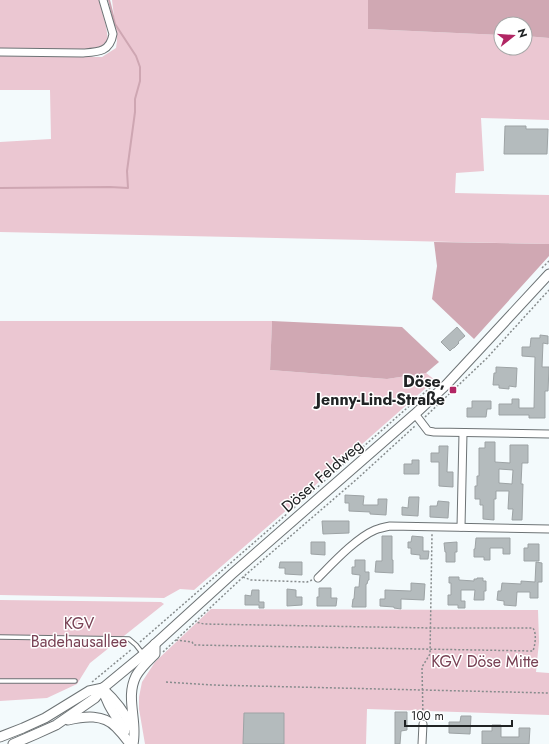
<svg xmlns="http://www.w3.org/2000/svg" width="549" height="744" font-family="Jost,sans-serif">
  <rect width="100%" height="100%" fill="#f3fafc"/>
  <g fill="#ebc7d2">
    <path d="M0 0H99L106 26 108 40 100 48 90 50H0Z"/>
    <path d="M112 0H368V29L501 35V48H525V36L549 38V120L481 118 484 171 456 173 455 193 549 195V244L0 232V142L51 139 50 90H0V56L102 57 116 48 117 41Z"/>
    <path d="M0 321H272L270 370 387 379 426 373 435 380 303 496 194 590 180 589 164 598 0 595Z"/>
    <path d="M0 600 161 602 164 604 90 663 77 684 47 698 0 701Z"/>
    <path d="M211 609 538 610 539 642 536 672 549 673V715L367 709 366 744H145L139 709V697L142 682 155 662Z"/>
  </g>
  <g fill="#d0a8b3">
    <path d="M368 0H549V38L525 36V24H501V35L368 29Z"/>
    <path d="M434 242 549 244V256L474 339 432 299 437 266Z"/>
    <path d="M272 321 402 327 439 362 426 373 387 379 270 370Z"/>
  </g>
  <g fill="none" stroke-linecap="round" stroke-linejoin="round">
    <path stroke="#cea6b2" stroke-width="2" d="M0 188 110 187 128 188 127 171 135 112V99L140 81V67L136 56 115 24 109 0"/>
  </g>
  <g fill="#b4bbbd" stroke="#9da3a5" fill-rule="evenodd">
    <path d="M505 126H526V129H548L547 154H504Z"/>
    <path d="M457 327 465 336 458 342 459 343 454 348H453L450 351 441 342Z"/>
    <path d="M540 335 548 336V344L543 343 542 367H549L548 391H545V418H529V415H499V404H512V399H519V408H534L535 357 522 356V347H530L531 338H540Z"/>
    <path d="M496 367 517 368 516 387 509 386V389L499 388V385H493L494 373H496Z"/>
    <path d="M472 401H491V409H487L486 417H467V408H472Z"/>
    <path d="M485 442H495V462L510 463V445H528V463H522L521 484H523L522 520H512L513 509H508L509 491H496V499H494V520L483 519V505H480V499H475V486H477V476H479V448H485ZM499 469 513 470 512 484 499 483Z"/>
    <path d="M439 446H448L447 472H453V487L439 486V462H431V453H439Z"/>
    <path d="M412 460H419V474H404V464H412Z"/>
    <path d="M345 495 364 496 363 505H378V499H387L386 515 370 514V512L349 511V503H345Z"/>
    <path d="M409 497H419L418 516 402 515V507L408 508Z"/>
    <path d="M438 501 449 502 448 518 430 517V506H437Z"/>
    <path d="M322 521H349V533L323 534Z"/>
    <path d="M382 536H392V560H393V573L375 572 376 561H382Z"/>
    <path d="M412 536 423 537V551H429L428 559H420V555L411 554V548H408V542H411Z"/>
    <path d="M476 538H510V554H503V548H490V560H484V557H474V549H475Z"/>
    <path d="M311 542H325V555L311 554Z"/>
    <path d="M457 542V552H455V562H446V552H445L444 543Z"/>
    <path d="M528 544H539V561H524V548H528Z"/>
    <path d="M355 560H365V572H369V580H368L367 584H366V607H352L353 599H354L355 587H359L360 575 352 574V567H355Z"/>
    <path d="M280 562H302V575L285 574V568H279Z"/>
    <path d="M536 562 542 563V582H538V598H530V592H517L516 606 504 605V601L497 600 498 591H501L502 583 521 584V581L535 582Z"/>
    <path d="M449 577H459V580L474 581V579H477V578H483V581H486V591H484V600H474L475 590H461V601H465V608H458V605H448V595H451V583H449Z"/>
    <path d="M411 583 425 584 424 600 401 599V609L394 608V607L380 606V599H385V590L411 591Z"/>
    <path d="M319 588H331V598H337L336 606H317V597H319Z"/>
    <path d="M287 589 296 590V597H302V605L287 606Z"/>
    <path d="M252 590H259V602H264V608H259V605H245V595L251 596Z"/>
    <path d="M395 712H407V730L401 731 400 744H395Z"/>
    <path d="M244 713H284V744H243Z"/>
    <path d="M461 716H471L470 734 449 733V722H460Z"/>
    <path d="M492 725H501V737H519V728H530L529 744H482V731H492Z"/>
  </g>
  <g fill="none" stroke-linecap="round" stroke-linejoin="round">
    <g stroke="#6d7375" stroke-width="5.5">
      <g id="service">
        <path d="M0 637 129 639 136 645 143 654"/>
        <path d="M0 681H75"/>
      </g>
    </g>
    <g stroke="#6d7375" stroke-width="9">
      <g id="minor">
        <path d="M0 52 83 53C98 52 110 52 113 34L103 0"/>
        <path d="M415 414 428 431 434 432 549 434"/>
        <path d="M461 527 463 433"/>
        <path d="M318 578C333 563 356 538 375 530 380 528 385 527 390 526L549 529"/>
        <path d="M422 744 423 724"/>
      </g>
    </g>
    <g stroke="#6d7375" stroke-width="11">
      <g id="tertiary">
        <path d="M103 688C106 705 117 717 125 731"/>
        <path d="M103 689C115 700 124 711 131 726"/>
        <path d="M68 720C85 716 103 714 116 727 121 732 126 738 130 744"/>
        <path d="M0 737 23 728 45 718 89 691 103 688"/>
        <path d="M13 744 36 734 56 725 95 698 103 688 143 655 232 574 415 414 447 384 549 274"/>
        <path d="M133 744C134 740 134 736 134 731 134 712 127 694 136 676 141 667 148 661 155 654V644"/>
      </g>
    </g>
    <g stroke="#878c8d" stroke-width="1.5" stroke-dasharray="2 2" stroke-linecap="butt">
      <path d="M542 268 549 261"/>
      <path d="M425 417 487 358 549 290"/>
      <path d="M243 577 251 580 307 582 312 580"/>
      <path d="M176 640 192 642 194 645 533 651C535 645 537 634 533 628H431L204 624 196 622"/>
      <path d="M140 642 304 499 432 386"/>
      <path d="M163 652 243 577 357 479 415 426"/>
      <path d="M92 682 109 668 132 649"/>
      <path d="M166 682 212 685 549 693"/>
      <path d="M423 718 422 667 430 654 432 534"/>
    </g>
    <use href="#service" stroke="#fff" stroke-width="3.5"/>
    <use href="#minor" stroke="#fff" stroke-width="7"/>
    <use href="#tertiary" stroke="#fff" stroke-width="9"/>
  </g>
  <rect fill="#b12664" stroke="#fff" stroke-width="1.5" x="449" y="386" width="8" height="8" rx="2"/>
  <g text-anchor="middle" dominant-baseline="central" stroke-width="3" stroke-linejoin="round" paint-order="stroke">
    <g font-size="16" font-weight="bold" fill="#202324" stroke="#fff" text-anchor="end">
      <text x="445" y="381">Döse,<tspan x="445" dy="18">Jenny-Lind-Straße</tspan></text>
    </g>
    <g font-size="16" fill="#202324" stroke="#fff">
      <text transform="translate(322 476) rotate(-41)">Döser Feldweg</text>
    </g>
    <g font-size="16" fill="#784154" stroke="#fff">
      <text x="79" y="623">KGV<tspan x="79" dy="18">Badehausallee</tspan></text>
      <text x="485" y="661">KGV Döse Mitte</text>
    </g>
  </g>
  <g transform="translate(513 36) rotate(73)"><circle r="19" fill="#ffffff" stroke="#a6a7a7"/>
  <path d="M0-3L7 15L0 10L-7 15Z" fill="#b12664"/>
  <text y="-6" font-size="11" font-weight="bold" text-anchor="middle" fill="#202324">N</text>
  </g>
  <path d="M405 720v6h107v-6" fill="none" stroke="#202324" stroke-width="2"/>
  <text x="411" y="720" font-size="12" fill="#202324" stroke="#ffffff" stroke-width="3" paint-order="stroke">100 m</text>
</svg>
